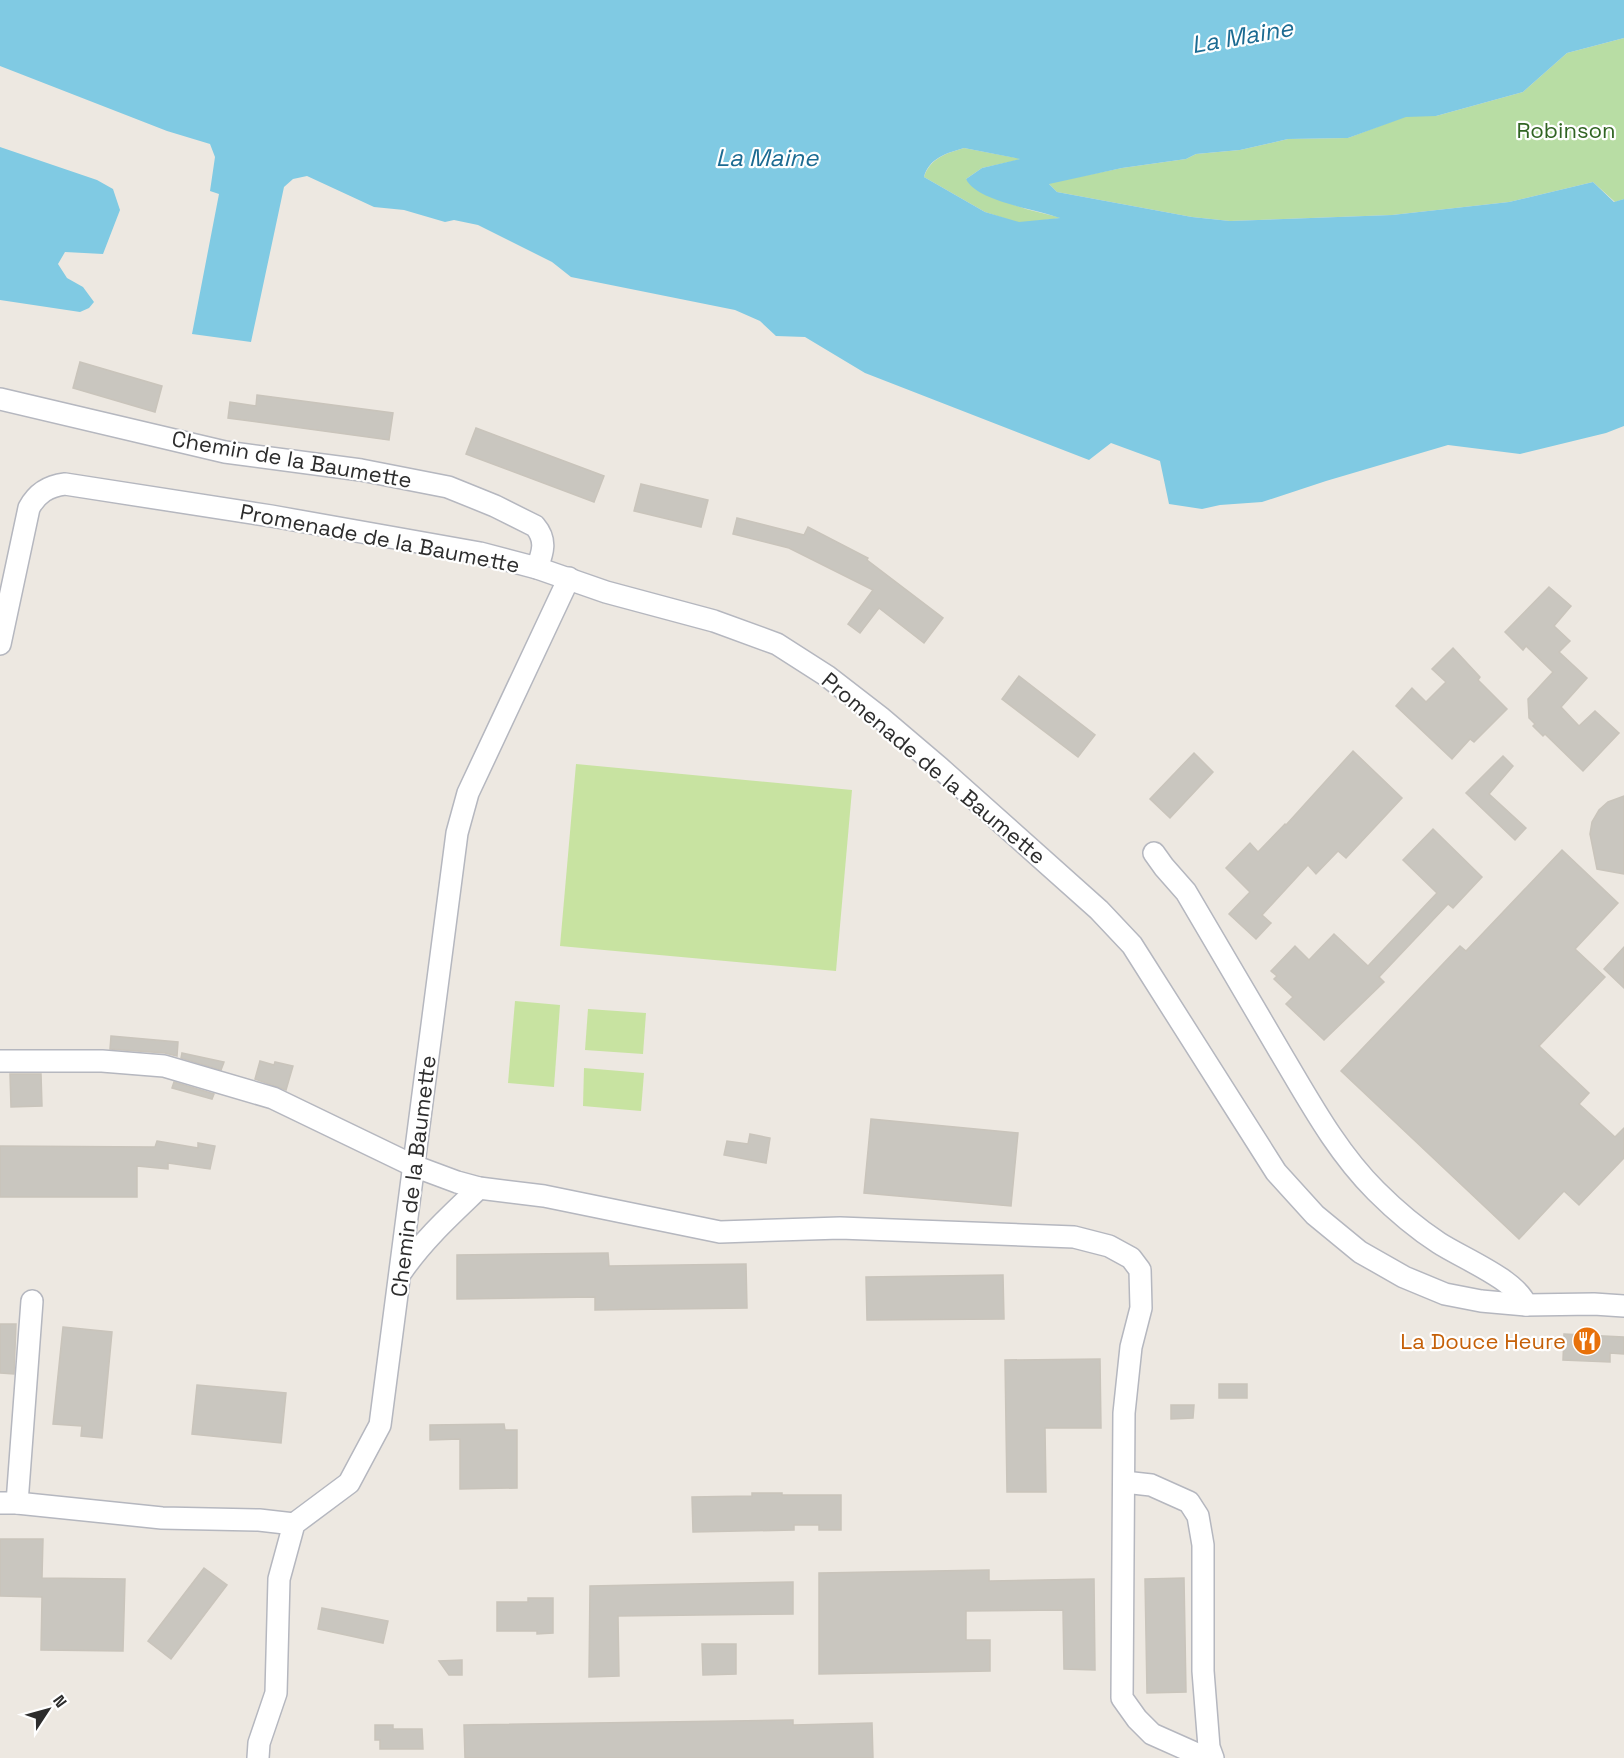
<svg xmlns="http://www.w3.org/2000/svg" width="1624" height="1758" font-family="'Space Grotesk',sans-serif">
  <rect width="100%" height="100%" fill="#ede8e1"/>
  <g fill="#b8dda4">
    <path d="M1624 38V199L1615 202 1593 182 1509 202 1392 215 1230 221 1192 217 1057 192 1048 183 1122 168 1186 159 1196 154 1240 150 1288 139 1348 138 1406 116H1436L1523 92 1567 53Z"/>
    <path d="M964 148 1022 159 982 168 966 179 994 198 1026 209 1062 218 1019 223 985 212 924 177C930 158 947 153 964 148Z"/>
  </g>
  <g fill="#c8e3a1">
    <path d="M576 764 852 790 836 971 560 946Z"/>
    <path d="M515 1001 560 1005 554 1087 508 1083Z"/>
    <path d="M588 1009 646 1013 643 1054 585 1050Z"/>
    <path d="M584 1068 644 1073 641 1111 583 1106Z"/>
  </g>
  <g fill="#80cae3" fill-rule="evenodd">
    <path d="M0 0H1624V38L1567 53 1523 92 1436 116 1406 117 1348 138 1288 139 1240 150 1196 154 1186 159 1122 168 1049 184 1057 192 1192 217 1230 221 1392 215 1509 202 1593 182 1614 202 1624 199V426L1606 433 1520 454 1448 445 1326 481 1262 502 1220 505 1202 509 1169 504 1160 461 1111 443 1089 460 865 373 805 337 776 336 760 321 735 310 571 277 552 262 478 225 454 220 445 222 404 210 374 207 307 176 293 179 284 187 251 342 192 334 219 194 210 191 215 157 210 144 167 131 0 66ZM964 148 1020 159 982 168 966 179C977 202 1037 209 1060 218L1019 222 985 212 924 177C929 158 947 153 964 148Z"/>
    <path d="M0 147 97 180 113 189 120 210 103 254 65 252 58 264 67 278 83 287 94 302 89 308 80 312 0 300Z"/>
  </g>
  <g fill="#c9c6bf" stroke="#c9c4bb" stroke-width="1.5">
    <path d="M80 362 162 386 155 412 73 388Z"/>
    <path d="M257 395 393 413 389 440 228 418 230 402 256 406Z"/>
    <path d="M476 428 604 476 594 502 466 454Z"/>
    <path d="M641 484 708 500 701 527 634 511Z"/>
    <path d="M737 518 804 535 808 527 868 558 867 560 943 618 924 643 879 608 860 633 848 624 873 590 789 548 733 534Z"/>
    <path d="M1549 587 1571 606 1554 626 1570 641 1559 652 1587 678 1561 707 1579 726 1595 711 1619 733 1583 771 1545 734 1543 736 1533 726 1535 724 1529 718 1528 699 1553 672 1526 646 1523 650 1505 632Z"/>
    <path d="M1453 648 1480 677 1478 680 1507 709 1474 742 1470 739 1452 759 1396 706 1412 688 1426 702 1446 682 1432 669Z"/>
    <path d="M1019 676 1095 735 1078 757 1002 699Z"/>
    <path d="M1353 751 1402 798 1346 858 1338 851 1316 874 1308 865 1262 915 1271 923 1256 939 1229 914 1250 892 1226 868 1250 843 1258 852 1285 824 1286 825Z"/>
    <path d="M1194 753 1213 772 1170 818 1150 799Z"/>
    <path d="M1503 756 1513 766 1489 794 1526 828 1515 840 1466 793Z"/>
    <path d="M1624 796V874L1597 869 1590 834 1592 822 1599 810 1608 802Z"/>
    <path d="M1433 829 1482 877 1453 908 1448 904 1379 977 1384 982 1324 1040 1286 1004 1293 997 1274 979 1277 976 1271 971 1295 946 1309 960 1334 934 1368 966 1437 893 1403 860Z"/>
    <path d="M1562 850 1618 903 1575 949 1605 977 1539 1046 1589 1093 1579 1104 1615 1137 1624 1128V1158L1579 1205 1564 1191 1519 1239 1341 1071 1460 946 1466 951Z"/>
    <path d="M1624 947V988L1604 969Z"/>
    <path d="M111 1036 178 1042 177 1056 165 1053 110 1049Z"/>
    <path d="M182 1053 224 1062 221 1070 181 1058Z"/>
    <path d="M260 1061 274 1065 275 1062 293 1066 286 1090 255 1079Z"/>
    <path d="M10 1074H41L42 1106 11 1107Z"/>
    <path d="M174 1082 214 1094 212 1099 172 1088Z"/>
    <path d="M871 1119 1018 1133 1011 1206 864 1193Z"/>
    <path d="M750 1134 770 1138 766 1163 724 1155 727 1141 748 1144Z"/>
    <path d="M157 1141 198 1148V1143L215 1146 210 1169 168 1163V1169L137 1166V1197H0V1146L155 1147Z"/>
    <path d="M608 1253 609 1266 746 1264 747 1308 595 1310V1297L457 1299V1255Z"/>
    <path d="M1003 1275 1004 1319 867 1320 866 1277Z"/>
    <path d="M0 1324H16L14 1374 0 1373Z"/>
    <path d="M63 1327 112 1332 102 1438 81 1436 82 1426 53 1424Z"/>
    <path d="M1564 1334 1624 1337V1354L1610 1353V1362L1563 1360Z"/>
    <path d="M1100 1359 1101 1428H1045L1046 1492H1007L1005 1360Z"/>
    <rect x="1219" y="1384" width="28" height="14"/>
    <path d="M197 1385 286 1393 281 1443 192 1434Z"/>
    <path d="M1171 1405H1194L1193 1418 1171 1419Z"/>
    <path d="M504 1424 505 1430H517V1488L460 1489V1439L430 1440V1425Z"/>
    <path d="M752 1493H782V1495H841V1530H819V1525H794V1530L693 1532 692 1497 752 1496Z"/>
    <path d="M0 1539H43L42 1578 125 1579 123 1651 41 1650 42 1597 0 1596Z"/>
    <path d="M204 1568 227 1585 171 1659 148 1641Z"/>
    <path d="M989 1570V1581L1094 1579 1095 1670 1064 1669 1063 1610 966 1611V1640H990V1671L819 1674V1573Z"/>
    <path d="M1184 1578 1186 1692 1147 1693 1145 1579Z"/>
    <path d="M793 1582V1614L618 1616 619 1676 589 1677 590 1586Z"/>
    <path d="M528 1598H553V1633L537 1634V1631H497V1602H528Z"/>
    <path d="M322 1608 388 1621 383 1643 318 1629Z"/>
    <path d="M702 1644H736V1674L703 1675Z"/>
    <path d="M462 1660V1675H449L439 1661Z"/>
    <path d="M793 1720V1725L872 1723 873 1758H465L464 1725Z"/>
    <path d="M375 1725H393V1729H422L423 1749H380V1740H375Z"/>
  </g>
  <g fill="none" stroke-linecap="round" stroke-linejoin="round">
    <g stroke="#b5b7bf" stroke-width="24">
      <g id="street">
        <path d="M0 399 225 452 361 470 448 487 495 506 535 526C547 540 543 552 537 568"/>
        <path d="M0 644 29 508C37 493 48 486 65 484L271 516 480 553 537 568 606 592 714 621 777 644 827 676 880 717 940 768 1099 910 1132 945 1276 1172 1315 1215 1360 1252 1404 1277 1445 1294 1481 1301 1526 1305 1594 1304 1624 1306"/>
        <path d="M1154 853 1164 867 1186 892C1218 947 1251 1002 1283 1057 1311 1104 1337 1152 1376 1191 1395 1210 1416 1228 1439 1243 1462 1258 1517 1280 1526 1305"/>
        <path d="M0 1061H102L164 1066 273 1098 414 1166 457 1182 479 1188 544 1196 720 1232 840 1228 1074 1237 1109 1246 1131 1258 1140 1270 1141 1308 1131 1347 1124 1413 1122 1698 1137 1719 1152 1734 1206 1758"/>
        <path d="M402 1271C424 1239 452 1214 479 1188"/>
        <path d="M1124 1482 1151 1485 1189 1502 1198 1516 1203 1545V1671L1209 1747 1213 1758"/>
        <path d="M0 1503H17L162 1518 259 1520 294 1524"/>
        <path d="M17 1503 32 1301"/>
        <path d="M258 1758 259 1743 276 1693 279 1579 294 1524 349 1483 380 1425 457 833 468 793 569 578"/>
      </g>
    </g>
    <use href="#street" stroke="#fff" stroke-width="21"/>
  </g>
  <defs>
    <g id="restaurant-disc" transform="scale(1.5)"><circle r="9.5" fill="#e8710a" stroke="#fff"/><path d="M-5-6h1v4h1v-4h1v4h1v-4h1v5L-1.5 .5V6h-2V.5L-5-1ZM5-6V6H3V1.5H1.5Q1.5-4 5-6Z" fill="#fff"/></g>
  </defs>
  <g fill-rule="evenodd">
    <use href="#restaurant-disc" x="1587" y="1341"/>
  </g>
  <g text-anchor="middle" dominant-baseline="central" stroke-width="4.5" stroke-linejoin="round" paint-order="stroke">
    <g font-size="22" fill="#316423" stroke="#fff">
      <text x="1566" y="130">Robinson</text>
    </g>
    <g font-size="22" fill="#2d2d2d" stroke="#fff">
      <text transform="translate(292 459) rotate(10)">Chemin de la Baumette</text>
      <text transform="translate(380 538) rotate(11)">Promenade de la Baumette</text>
      <text transform="translate(934 768) rotate(40)">Promenade de la Baumette</text>
      <text transform="translate(413 1176) rotate(-83)">Chemin de la Baumette</text>
    </g>
    <g font-size="22" fill="#c56008" stroke="#fff" text-anchor="end">
      <text x="1566" y="1341">La Douce Heure</text>
    </g>
    <g font-size="24" font-style="italic" fill="#1c6b92" stroke="#fff">
      <text transform="translate(1242 36) rotate(-10)">La Maine</text>
      <text x="767" y="157">La Maine</text>
    </g>
  </g>
  <g transform="translate(48 1710) rotate(54)" stroke="#ffffff" stroke-width="4.5" paint-order="stroke">
  <path d="M0-4.5L10 22L0 15L-10 22Z" fill="#2d2d2d"/>
  <text y="-9" font-size="16" font-weight="bold" text-anchor="middle" fill="#2d2d2d">N</text>
  </g>
</svg>
